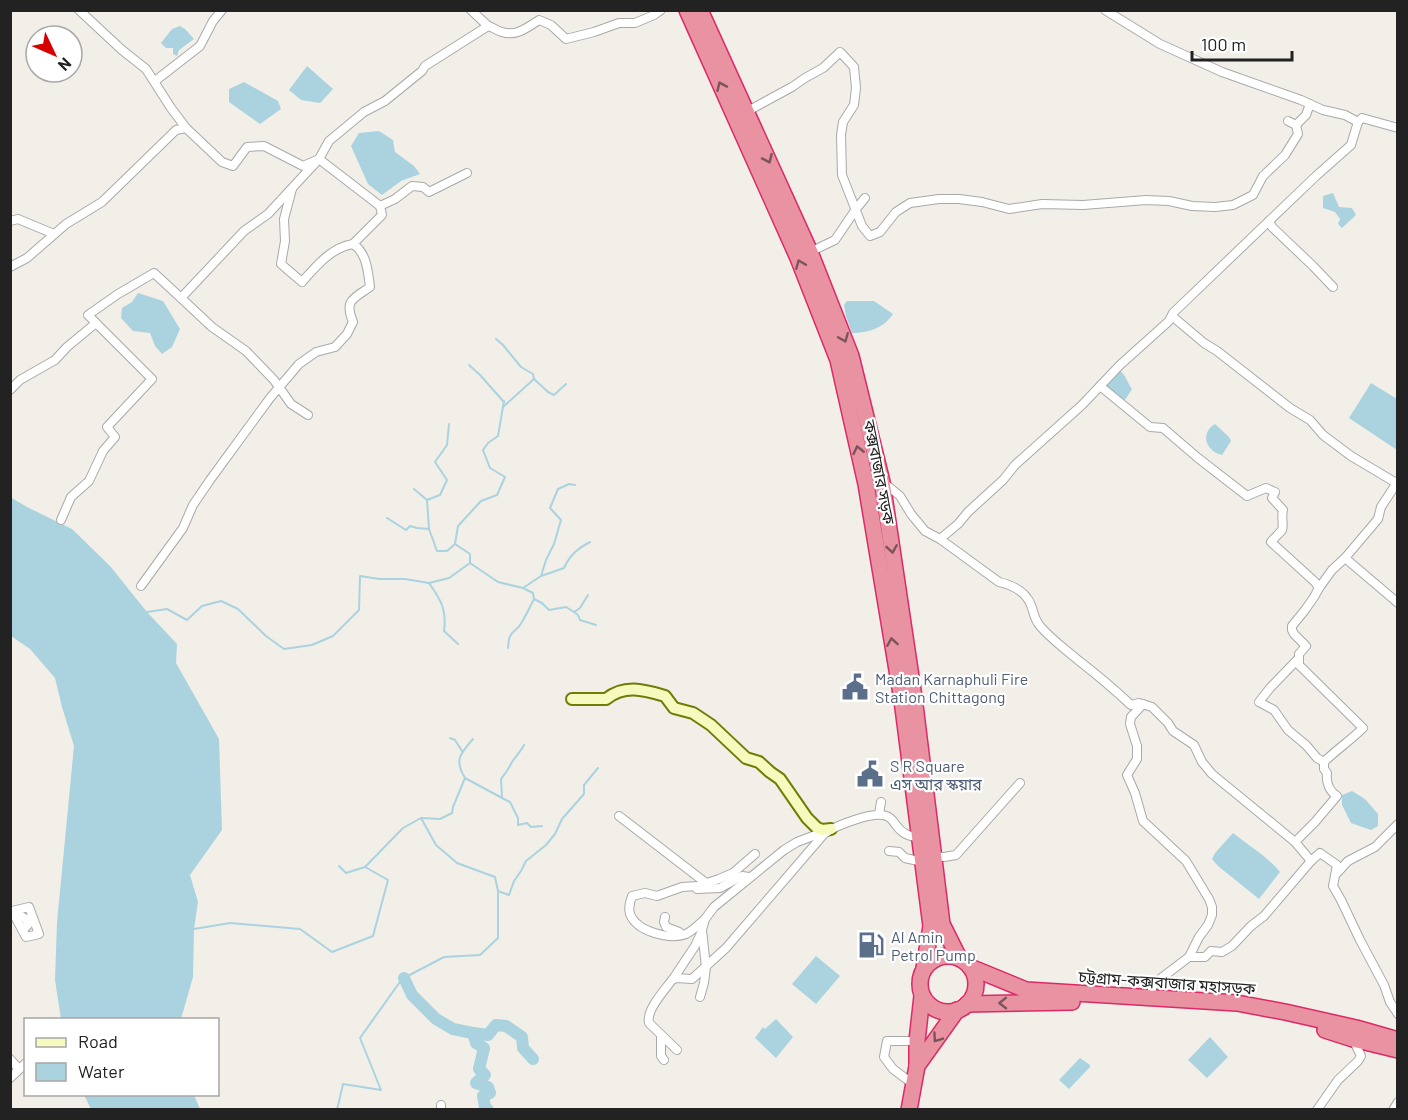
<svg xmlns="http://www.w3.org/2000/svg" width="1408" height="1120" font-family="Barlow,'Noto Sans Bengali',sans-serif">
  <rect width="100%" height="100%" fill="#f2efe9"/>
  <g fill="#aad3df">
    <path d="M180 26 185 29 194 39 179 50 177 56 173 54V48H166L161 43 172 29Z"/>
    <path d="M307 66 333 89 320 103 301 100 289 90Z"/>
    <path d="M244 82 278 101 281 109 260 124 229 102V89Z"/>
    <path d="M379 131 393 140 395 152 414 166 420 174 401 181 382 195 368 184 351 146 359 133Z"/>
    <path d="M1333 193 1339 207 1352 208 1356 215 1342 228 1338 224 1340 219 1335 212 1323 208V196Z"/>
    <path d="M138 293 163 301 180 329 172 347 162 354 155 346 150 333 133 331 121 318 122 308 132 302Z"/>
    <path d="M847 301H874L893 314C884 328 868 333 852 333L846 316 844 305Z"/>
    <path d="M1119 370C1127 376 1126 381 1132 389L1125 400 1110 391 1106 384Z"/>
    <path d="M1371 383 1397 399V450L1349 418Z"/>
    <path d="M1215 424 1229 437 1231 441 1222 455C1205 451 1200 433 1215 424Z"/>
    <path d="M10 497 27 507 72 529 110 566 147 612 177 644 176 663 219 739 222 830 190 875 198 902 194 929 193 977 181 1019H61L55 980 57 922 74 746 62 707 55 678 30 649 11 636Z"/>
    <path d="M1352 791 1365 799 1378 814V826L1371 830 1351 823 1342 805V795Z"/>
    <path d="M1233 833C1249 846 1267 856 1280 872L1259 899 1218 866 1212 859 1215 853Z"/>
    <path d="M816 956 840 976 816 1004 792 984Z"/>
    <path d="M776 1019 793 1037 776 1058 755 1038 763 1027 765 1029Z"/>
    <path d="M1210 1037 1228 1057 1207 1078 1188 1060Z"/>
    <path d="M1080 1058 1090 1065V1067L1069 1089 1059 1080Z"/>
    <path d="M84 1095H194L200 1109H91Z"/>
  </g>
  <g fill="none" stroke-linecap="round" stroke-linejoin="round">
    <g stroke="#aad3df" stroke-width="2">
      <path d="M496 339 503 345 521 367 533 374 534 379"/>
      <path d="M469 365 480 375 504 402"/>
      <path d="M503 407 534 379 548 392 554 395 566 384"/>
      <path d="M414 489 427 500 429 529 437 551H447L455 544 470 554V563"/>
      <path d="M427 500 440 495 447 480 435 462 447 445 449 424"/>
      <path d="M387 518 406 530 410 526 417 528 429 529"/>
      <path d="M455 544 458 526 481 501 497 495 505 477 490 468 483 450 488 443 498 436 504 401"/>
      <path d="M541 576 546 560 554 544 561 520 550 508 558 489 569 484 575 485"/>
      <path d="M429 583C441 600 447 610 444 631L458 644"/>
      <path d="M523 588 541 576 564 568C570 555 577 549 590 542"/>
      <path d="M534 599 542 603 549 610 566 607 574 612 580 608 588 595"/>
      <path d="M574 612 578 615 580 620 596 625"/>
      <path d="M146 615 147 612 167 609 187 620 202 606 221 601 238 609 266 636 284 649 312 645 333 636 359 610 360 576 379 579H405L429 583 449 578 470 563 498 582 523 588 533 593 534 599C530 607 526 615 522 622 515 635 509 628 508 648"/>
      <path d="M450 738 455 740 462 751"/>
      <path d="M465 778C454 760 460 754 473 739"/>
      <path d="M502 798 510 802 518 818V825L527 823 531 827 542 826"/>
      <path d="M339 866 346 873 365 867"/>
      <path d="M498 891 509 895 514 881 521 871 526 861 546 845 555 834 562 819 584 794V785L598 768"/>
      <path d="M194 929 230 923 300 929 332 952 373 936 388 880 365 867 403 828 421 818 440 819 452 813 453 807 465 778 502 798 501 779C506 773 509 768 512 762 516 756 521 751 524 745"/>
      <path d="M337 1110 343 1084 381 1090 360 1038 402 979 444 957 480 955 498 938V891L495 877 457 863 436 845 421 818"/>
    </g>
    <g stroke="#aad3df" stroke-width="12">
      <path d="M404 978 412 995 436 1019 453 1029 473 1033 476 1043 484 1048 479 1069 485 1075 476 1083 488 1087 490 1093 483 1096 485 1107 488 1110"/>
      <path d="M473 1033 488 1035 496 1025 506 1026 522 1037 523 1048 533 1059"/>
    </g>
    <g stroke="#a9a9a9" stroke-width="10">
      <g id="street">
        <path d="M79 10 122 50 146 69 171 108 186 128"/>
        <path d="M471 10 488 26"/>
        <path d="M1105 10 1160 44 1222 72 1301 100 1323 110 1345 115 1358 122 1362 118 1398 128"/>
        <path d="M155 81 200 46 213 21 222 10"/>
        <path d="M746 112 792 87 805 78 823 68 840 52 842 54 854 67 856 88 854 105 843 122 841 135 842 175 862 226 870 236 880 232 896 212 910 203 939 199H959L982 202 1009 209 1042 204 1083 205 1146 200 1169 201 1192 206 1215 207 1233 205 1253 195 1263 176 1285 155 1298 134 1296 125 1288 121"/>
        <path d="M1296 125 1306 115 1310 104"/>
        <path d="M10 221 18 219 54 234"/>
        <path d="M1269 221 1272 227 1313 266 1333 287"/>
        <path d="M353 244 382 215 380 206"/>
        <path d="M810 252 835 240 856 209 865 198"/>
        <path d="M10 267 27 258 66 224 102 202 176 130 186 128 222 162 233 166 247 147 264 146 303 166 319 159 329 141 364 112 385 101 422 71 425 66 488 26C493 27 497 31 502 32 516 37 528 27 539 20L551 25 566 39 594 32 619 23H635L654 15 661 10"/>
        <path d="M181 298 212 327 246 351 274 380 291 404 308 415"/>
        <path d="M1172 316 1204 343 1217 351 1290 408 1310 420 1323 435 1351 456 1398 484"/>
        <path d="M96 323 88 315 118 294 154 273 181 298 244 231 268 214 319 159 380 206 395 199 412 186 423 187 429 192 467 173"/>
        <path d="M1100 386 1150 427 1163 428 1198 458 1247 496 1266 488 1275 492 1272 498 1283 510C1281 517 1284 526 1282 530 1279 534 1274 538 1271 542L1315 582 1319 588"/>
        <path d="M10 390 20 380 55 360 67 347 96 323 152 379 107 427 115 437 103 451 89 481 71 497 61 520"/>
        <path d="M883 482 900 496 911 514 925 531 940 539 999 582C1012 585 1026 592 1031 605 1034 613 1034 619 1040 626 1051 639 1065 649 1078 660 1096 674 1114 689 1131 705L1139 703 1152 707 1168 723 1173 731 1194 745 1202 762 1212 774 1295 842 1311 861 1320 853 1337 865 1333 886 1341 900 1360 940 1384 985 1390 1002 1398 1014"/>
        <path d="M940 539 958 524 968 512 1003 480 1015 465 1082 405 1120 365 1169 321 1173 313 1316 176 1351 145 1358 122"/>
        <path d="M1345 558 1398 603"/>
        <path d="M141 586 183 528 193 505 210 480 270 398 299 364 316 352 335 347 347 334 353 322C344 300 353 299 370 287 368 272 367 253 353 244 332 247 316 266 302 282L281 264 285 241 284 219 292 189"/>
        <path d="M1298 659 1270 688 1259 702 1274 710 1288 730 1306 745 1317 758 1324 762"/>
        <path d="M1143 704 1131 717 1130 724 1137 746V759L1127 775 1135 793 1143 821 1186 861 1209 899 1212 907V915L1208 925 1199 937 1189 957H1205L1211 951 1222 952 1232 946 1251 926 1264 916 1311 861"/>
        <path d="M879 814 881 802"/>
        <path d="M619 816 706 883"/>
        <path d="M1295 842 1315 822 1337 796C1329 791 1326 782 1327 773L1324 769V762C1336 750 1351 740 1363 728L1299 665V654L1306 646 1294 634 1292 630V626L1305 610 1314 597 1319 588 1332 570 1345 558 1378 519 1381 507 1398 481"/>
        <path d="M889 851 899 852 905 858 923 862"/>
        <path d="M933 856 944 857 956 855 1020 783"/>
        <path d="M1337 873 1348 861 1375 847 1398 824"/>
        <path d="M697 889 720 888 742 876 749 877"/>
        <path d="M29 907 39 934 26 937 12 911Z"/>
        <path d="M14 912 26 919 28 925 23 930"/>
        <path d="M665 917 664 922 666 927 679 932"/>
        <path d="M705 919C699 924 693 931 686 934 670 940 637 932 630 914 628 908 630 902 632 896L645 893 657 896 682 887 698 886 719 879 733 873 755 854"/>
        <path d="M673 979 695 946 702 931"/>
        <path d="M700 997 704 983 706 967 702 930 705 919 714 907 784 850 797 842 826 831"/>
        <path d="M1152 997V987L1160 979 1189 957"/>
        <path d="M661 1036V1056L664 1060"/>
        <path d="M677 1050 649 1023C646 1010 664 991 672 980L676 978 692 979 726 948 824 834C835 826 878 808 890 818 893 820 894 823 896 825 902 834 909 836 920 838"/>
        <path d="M10 1059 19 1069"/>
        <path d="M10 1078 26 1063"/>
        <path d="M913 1084 893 1069 884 1057 887 1041H917"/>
        <path d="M441 1110V1105"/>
        <path d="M1317 1110 1338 1080 1358 1061 1361 1056 1353 1039"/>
        <path d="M1393 1110 1398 1102"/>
      </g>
    </g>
    <g stroke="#707d05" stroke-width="14">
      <path id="secondary" d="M572 699H606C625 684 644 690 665 696L674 708 693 713 711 725 746 758 759 762 770 772 780 779 807 818 817 828 822 830 831 829"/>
    </g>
    <g stroke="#dc2a67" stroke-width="18">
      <g id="highway">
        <path d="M687 10 798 258 838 360 866 484 902 700 931 926 924 968"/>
        <path d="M700 10 810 252 851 356 882 482 914 697 942 924 959 958"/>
        <circle cx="948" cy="984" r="28"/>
        <path d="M970 967 1026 990 1237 1003 1285 1012 1356 1028 1398 1040"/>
        <path d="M967 1004 1072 1002"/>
        <path d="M1325 1030 1353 1039 1398 1050"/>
        <path d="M917 1066 957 1010"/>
        <path d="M909 1110 917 1066V1041L922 996"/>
      </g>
    </g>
    <use href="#street" stroke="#fff" stroke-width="8"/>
    <use href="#secondary" stroke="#f7fabf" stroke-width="10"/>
    <use href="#highway" stroke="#e892a2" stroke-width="15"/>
  </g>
  <defs><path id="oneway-chevron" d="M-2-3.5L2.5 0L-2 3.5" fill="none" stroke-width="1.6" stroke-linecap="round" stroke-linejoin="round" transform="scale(1.5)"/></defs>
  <g stroke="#7b545c">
    <use href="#oneway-chevron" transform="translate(721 86) rotate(-114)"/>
    <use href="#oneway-chevron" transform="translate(768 159) rotate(66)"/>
    <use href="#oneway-chevron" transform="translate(800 264) rotate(-112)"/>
    <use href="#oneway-chevron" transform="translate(844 338) rotate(68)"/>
    <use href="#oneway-chevron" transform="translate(858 450) rotate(-103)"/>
    <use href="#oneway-chevron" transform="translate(892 549) rotate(81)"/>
    <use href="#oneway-chevron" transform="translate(892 642) rotate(-99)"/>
    <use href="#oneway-chevron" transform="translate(1003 1003) rotate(179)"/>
    <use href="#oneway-chevron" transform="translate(937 1038) rotate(125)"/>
  </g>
  <defs>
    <g id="civic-bare" transform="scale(2.07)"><path d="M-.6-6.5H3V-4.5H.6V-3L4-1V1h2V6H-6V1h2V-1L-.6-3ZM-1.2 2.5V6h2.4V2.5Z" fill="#5c6f8a" stroke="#fff" stroke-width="2.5" paint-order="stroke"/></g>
    <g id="fuel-bare" transform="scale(2.07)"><path d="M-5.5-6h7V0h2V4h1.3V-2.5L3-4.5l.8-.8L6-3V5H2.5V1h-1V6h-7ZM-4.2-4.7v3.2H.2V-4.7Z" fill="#5c6f8a" stroke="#fff" stroke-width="2.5" paint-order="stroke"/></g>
  </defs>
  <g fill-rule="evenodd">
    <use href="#civic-bare" x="855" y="687"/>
    <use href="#civic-bare" x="870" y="774"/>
    <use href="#fuel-bare" x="871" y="945"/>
  </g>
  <g text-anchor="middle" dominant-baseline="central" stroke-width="4.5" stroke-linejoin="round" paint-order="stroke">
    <g font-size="16" fill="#222" stroke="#fff">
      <text transform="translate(880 472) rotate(79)">কক্সবাজার সড়ক</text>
      <text transform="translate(1167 982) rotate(4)">চট্টগ্রাম-কক্সবাজার মহাসড়ক</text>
    </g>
    <g font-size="16" fill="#4e5e75" stroke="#fff" text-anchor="start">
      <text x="875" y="678">Madan Karnaphuli Fire<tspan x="875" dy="18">Station Chittagong</tspan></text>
      <text x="890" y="765">S R Square<tspan x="890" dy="18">এস আর স্কয়ার</tspan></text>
      <text x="891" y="936">Al Amin<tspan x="891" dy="18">Petrol Pump</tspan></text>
    </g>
  </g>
  <rect width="1408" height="1120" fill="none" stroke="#222222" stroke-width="24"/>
  <rect x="24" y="1018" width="195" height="78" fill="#ffffff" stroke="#a7a7a7" stroke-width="1.5"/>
  <rect x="36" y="1038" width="30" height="9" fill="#f7fabf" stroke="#a7a7a7" stroke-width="1.5"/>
  <text x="78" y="1048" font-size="18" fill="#222222">Road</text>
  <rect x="36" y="1063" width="30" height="18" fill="#aad3df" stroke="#a7a7a7" stroke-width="1.5"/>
  <text x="78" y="1078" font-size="18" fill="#222222">Water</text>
  <g transform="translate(54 54) rotate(134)"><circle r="28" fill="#ffffff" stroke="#a7a7a7" stroke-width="1.5"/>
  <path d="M0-4.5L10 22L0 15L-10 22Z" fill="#d40000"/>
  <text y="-9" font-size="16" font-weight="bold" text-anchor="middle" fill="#222222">N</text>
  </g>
  <path d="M1192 51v9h100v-9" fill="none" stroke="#222222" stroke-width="3"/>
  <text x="1201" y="51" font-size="18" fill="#222222" stroke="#ffffff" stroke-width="4.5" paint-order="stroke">100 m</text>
</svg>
